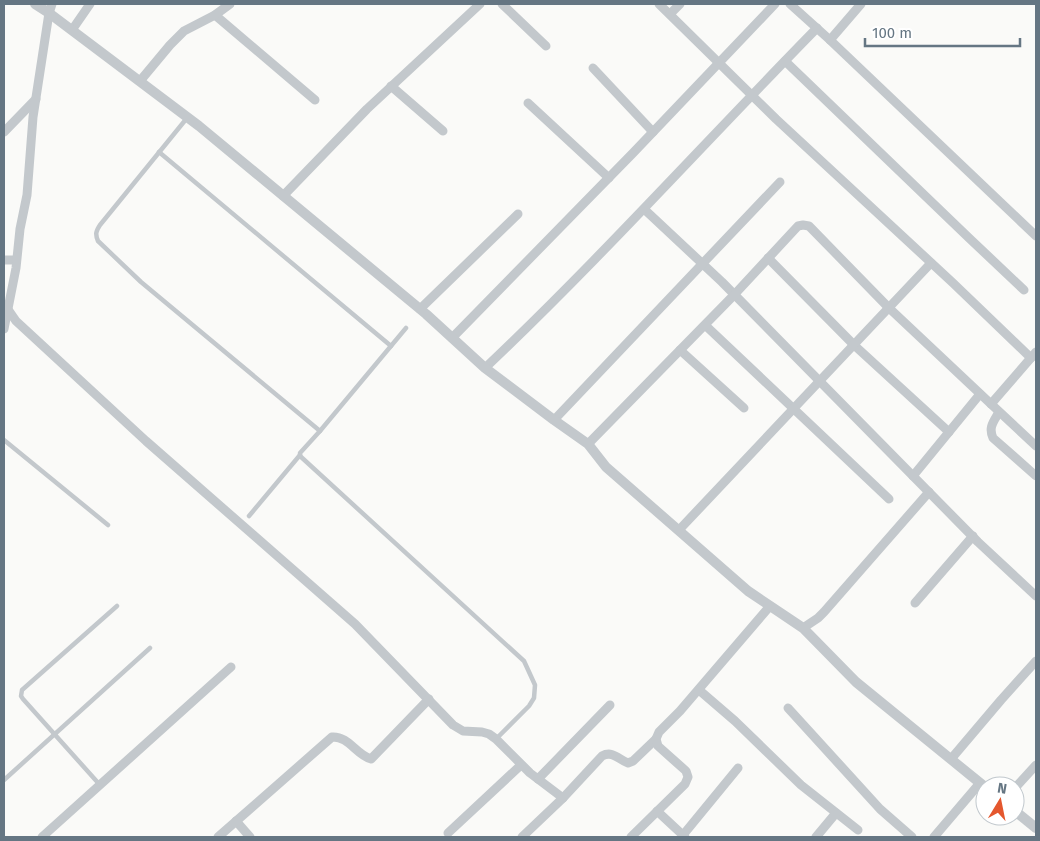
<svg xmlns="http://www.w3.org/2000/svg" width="1040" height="841" font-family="'Fira Sans',sans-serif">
  <rect width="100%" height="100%" fill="#fafaf8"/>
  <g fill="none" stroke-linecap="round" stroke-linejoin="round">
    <g stroke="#c3c8cc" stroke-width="4.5">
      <path d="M187 118 100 225C96 231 95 234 98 241L141 282 320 431"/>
      <path d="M159 152 391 346"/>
      <path d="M406 328 320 431 300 453V456L524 661 535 685 534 698 529 706 496 739"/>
      <path d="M4 440 108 525"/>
      <path d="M249 516 300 455"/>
      <path d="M4 780 150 648"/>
      <path d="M100 785 23 699 21 696 22 690 117 606"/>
    </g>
    <g stroke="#c3c8cc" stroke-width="9">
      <path d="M502 4 546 46"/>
      <path d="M659 4 776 119 953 283 1031 358"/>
      <path d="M790 4 830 40 1036 236"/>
      <path d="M670 14 680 4"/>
      <path d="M215 15 315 100"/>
      <path d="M72 30 90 4"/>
      <path d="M830 40 861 4"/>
      <path d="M785 61 969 238 1024 290"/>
      <path d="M593 68 653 132"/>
      <path d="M140 81 170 45 184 31 215 15 230 4"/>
      <path d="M391 86 443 131"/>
      <path d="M528 103 609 178"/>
      <path d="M4 132 36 99"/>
      <path d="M283 196 367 109 480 4"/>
      <path d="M644 209 722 282 978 542 1036 596"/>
      <path d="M768 258 854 345 949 432"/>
      <path d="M4 260H16"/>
      <path d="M7 308 16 321 146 441 355 624 453 725 463 731 482 732 489 734 496 739 530 773 563 798"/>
      <path d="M420 309 518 214"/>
      <path d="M705 325 889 499"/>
      <path d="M4 329 16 268 20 229 27 195 33 117 49 13 52 4"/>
      <path d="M452 338 633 153 775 4"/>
      <path d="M680 350 744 408"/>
      <path d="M485 368C600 259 706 141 817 28"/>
      <path d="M991 404 1036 352"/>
      <path d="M999 412C994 421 988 427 993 438L1036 476"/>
      <path d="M554 420 780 182"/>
      <path d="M588 444 734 295 798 226 803 225 809 226 889 308 991 404 1036 446"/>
      <path d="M913 476 980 394"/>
      <path d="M679 530 931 263"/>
      <path d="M915 603 973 536"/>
      <path d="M803 628 818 618 824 612 929 492"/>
      <path d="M699 690 735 721 801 785 858 830"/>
      <path d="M788 708 880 809 912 837"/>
      <path d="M951 759 1001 700 1036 661"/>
      <path d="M538 779 610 705"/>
      <path d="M1015 788 1036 765"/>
      <path d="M657 811 685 837"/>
      <path d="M236 821 250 837"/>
      <path d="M448 833 521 765"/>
      <path d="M683 835 738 768"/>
      <path d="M42 837 231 667"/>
      <path d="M218 837 332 737C349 736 356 755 371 759L429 699"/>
      <path d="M522 837 563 798 602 756C613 750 619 760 628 763L633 761 656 739"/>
      <path d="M631 837 685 784 688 777 686 771 658 746 656 739 659 732 680 711 770 606"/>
      <path d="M816 837 836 813"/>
      <path d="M934 837 980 783"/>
    </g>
    <g stroke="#c3c8cc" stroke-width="10">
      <path d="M35 4 49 13 199 126 426 314 485 368 554 420 588 444 606 467 748 591 803 628 856 682 985 787"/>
      <path d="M1015 811 1036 828"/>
    </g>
  </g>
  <rect width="1040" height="841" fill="none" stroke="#657683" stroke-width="10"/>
  <g transform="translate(1000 801) rotate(10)"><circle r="24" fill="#ffffff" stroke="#c1c8cd"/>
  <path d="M0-4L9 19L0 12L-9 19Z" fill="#e4572e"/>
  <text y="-8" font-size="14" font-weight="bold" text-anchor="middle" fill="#657683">N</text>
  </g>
  <path d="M865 38v8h155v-8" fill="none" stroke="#657683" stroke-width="2.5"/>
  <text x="872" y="38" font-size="15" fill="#657683" stroke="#ffffff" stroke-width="4" paint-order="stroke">100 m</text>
</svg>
